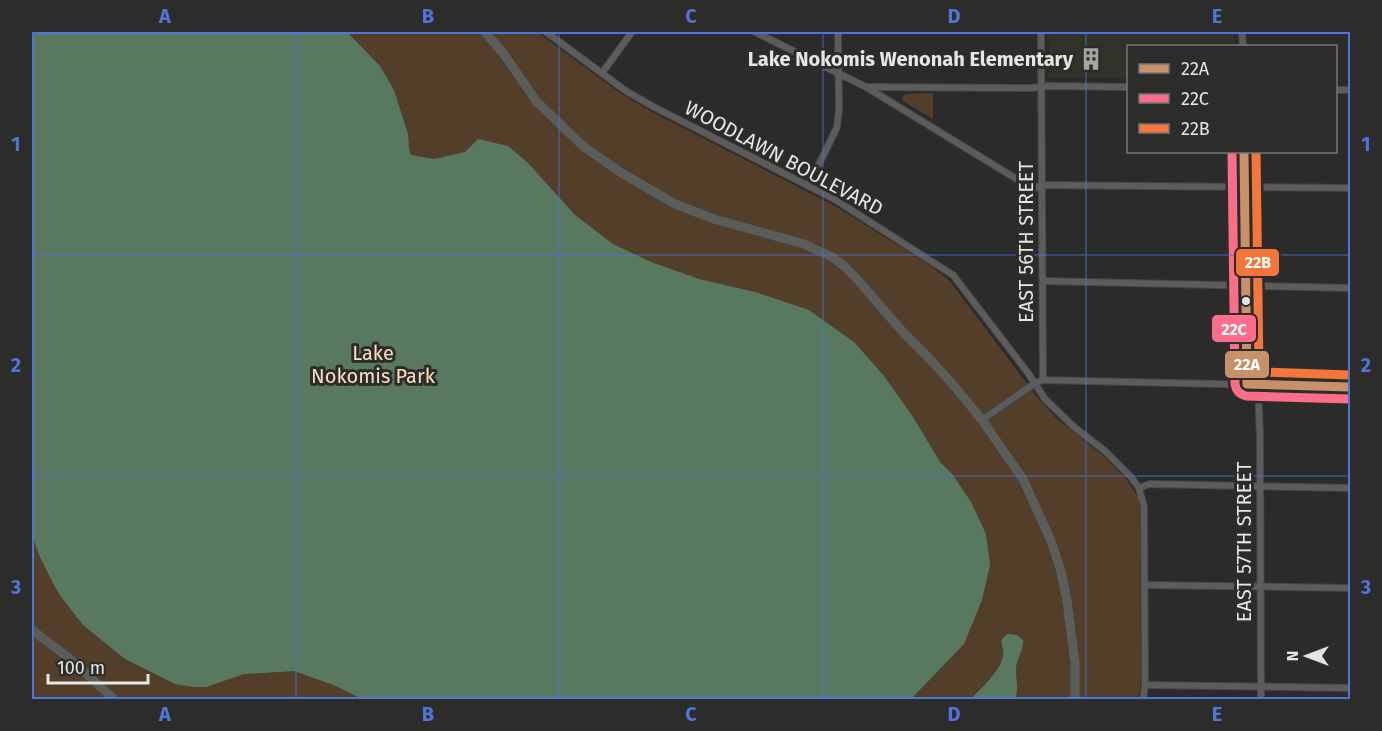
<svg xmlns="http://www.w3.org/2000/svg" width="1382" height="731" font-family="'Fira Sans',sans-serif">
  <rect width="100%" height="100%" fill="#2b2b2b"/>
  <path fill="#31322a" d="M1049 32H1234V46H1128V79L1049 78Z"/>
  <g fill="#523e29">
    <path d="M32 32H537L623 95 652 112 835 206 925 262 949 280 1037 397 1055 417 1102 455 1125 477 1138 497 1140 507 1141 682 1138 699H32Z"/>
    <path d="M933 93V119L903 101 902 98 904 95 907 94Z"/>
  </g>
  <g fill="#597860">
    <path d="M32 32H347L380 66 394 90 408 134 409 149 411 155 434 159 465 152 478 139 508 146 528 163 575 215 613 244 651 262 699 279 755 292 809 310 855 343 884 376 913 417 940 462 953 475 971 502 986 534 990 565 982 600 964 644 910 700 362 699 336 686 294 671 244 674 206 687H193L175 684 125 659 83 625 62 598 55 587 40 557 32 536Z"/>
    <path d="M1008 634 1017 635 1023 640C1024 651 1016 659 1016 669 1016 680 1019 690 1015 699H971C981 688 1000 672 1003 656 1005 646 996 641 1008 634Z"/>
  </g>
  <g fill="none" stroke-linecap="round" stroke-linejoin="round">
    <g stroke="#464646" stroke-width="8">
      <g id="street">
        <path d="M546 32 626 91 652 106 834 199 953 275 1028 373 1045 399 1074 427 1105 451 1131 477 1139 488 1144 507 1145 685 1143 700"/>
        <path d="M755 32 866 87 1033 189 1042 185 1350 188"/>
        <path d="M1041 32 1043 380"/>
        <path d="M1242 32 1243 46"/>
        <path d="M602 73 632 32"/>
        <path d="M867 87 1031 88 1050 86 1128 87"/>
        <path d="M1336 90H1350"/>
        <path d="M1244 152 1247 384"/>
        <path d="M808 186 828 146 837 127 839 108 838 32"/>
        <path d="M1043 281 1350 288"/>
        <path d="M1258 385 1260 436 1261 700"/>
        <path d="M982 420 1035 383 1043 380 1350 387"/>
        <path d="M1139 488 1150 484 1350 488"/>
        <path d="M1145 585 1350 588"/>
        <path d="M1145 685 1350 688"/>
      </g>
    </g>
    <g stroke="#464646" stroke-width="10">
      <g id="secondary">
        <path d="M485 32 503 53 537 102 584 147 620 172 675 204 714 219 804 244 832 257 843 265 856 278 903 332 928 357 955 387 982 420 1023 479 1051 541 1061 571 1067 601 1075 663V700"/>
        <path d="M32 630 69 658 115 700"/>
      </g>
    </g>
    <use href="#street" stroke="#5c5c5c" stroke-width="6"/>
    <use href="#secondary" stroke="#5b5d58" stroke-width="9"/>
    <g stroke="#2c2c2a" stroke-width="14">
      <path id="bus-1" d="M1244 152 1247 384 1350 387"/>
    </g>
    <g stroke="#2c2c2a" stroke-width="14">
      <path id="bus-2" d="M1232 152 1235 384C1236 391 1239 394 1246 396L1350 399"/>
    </g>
    <g stroke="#2c2c2a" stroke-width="14">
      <path id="bus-3" d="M1256 152 1259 372 1350 375"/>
    </g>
    <use href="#bus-1" stroke="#c7916a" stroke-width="9"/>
    <use href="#bus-2" stroke="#fb6d88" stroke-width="9"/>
    <use href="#bus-3" stroke="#f5763a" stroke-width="9"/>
  </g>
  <path fill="none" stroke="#4f74db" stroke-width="1.5" stroke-opacity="0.55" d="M296 32V700M559 32V700M823 32V700M1086 32V700M32 255H1350M32 476H1350"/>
  <defs>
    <g id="building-bare" transform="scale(1.8)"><path d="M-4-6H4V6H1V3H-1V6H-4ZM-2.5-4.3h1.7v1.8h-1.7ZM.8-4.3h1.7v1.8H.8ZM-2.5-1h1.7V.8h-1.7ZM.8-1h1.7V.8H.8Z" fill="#a5a5a4" stroke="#2c2c2a" stroke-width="2.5" paint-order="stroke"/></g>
  </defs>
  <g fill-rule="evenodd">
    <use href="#building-bare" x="1091" y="59"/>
  </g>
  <circle fill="#e6e6e5" stroke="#2c2c2a" stroke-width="2" cx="1246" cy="301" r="5"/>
  <g text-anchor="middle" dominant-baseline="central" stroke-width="6" stroke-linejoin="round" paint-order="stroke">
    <g font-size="20" font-weight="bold" fill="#e6e6e5" stroke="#2c2c2a" text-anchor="end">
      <text x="1073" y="59">Lake Nokomis Wenonah Elementary</text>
    </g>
    <g font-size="20" fill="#e6e6e5" stroke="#2c2c2a">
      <text transform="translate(784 158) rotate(28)">WOODLAWN BOULEVARD</text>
      <text transform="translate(1026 242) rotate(-90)">EAST 56TH STREET</text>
      <text transform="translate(1244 542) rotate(-90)">EAST 57TH STREET</text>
    </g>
    <g font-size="20" fill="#fcdec0" stroke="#2c2c2a">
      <text x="373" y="353">Lake<tspan x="373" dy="23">Nokomis Park</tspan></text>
    </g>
  </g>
  <g stroke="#2c2c2a" stroke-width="2">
    <rect x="1235" y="248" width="45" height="29" rx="6" fill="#f5763a"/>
    <rect x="1211" y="314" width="46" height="29" rx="6" fill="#fb6d88"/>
    <rect x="1224" y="350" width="46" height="29" rx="6" fill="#c7916a"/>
  </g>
  <g font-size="16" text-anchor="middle" font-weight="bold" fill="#fff">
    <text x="1258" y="268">22B</text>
    <text x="1234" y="335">22C</text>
    <text x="1247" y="370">22A</text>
  </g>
  <rect width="1382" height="731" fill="none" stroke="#2c2c2a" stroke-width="66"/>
  <rect x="1127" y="45" width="210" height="108" fill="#2c2c2a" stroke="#767675" stroke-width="1.5"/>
  <rect x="1139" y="64" width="30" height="9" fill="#c7916a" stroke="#767675" stroke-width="1.5"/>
  <text x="1181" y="75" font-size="18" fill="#e6e6e5">22A</text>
  <rect x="1139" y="94" width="30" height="9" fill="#fb6d88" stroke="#767675" stroke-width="1.5"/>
  <text x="1181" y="105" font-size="18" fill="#e6e6e5">22C</text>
  <rect x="1139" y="124" width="30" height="9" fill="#f5763a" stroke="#767675" stroke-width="1.5"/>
  <text x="1181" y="135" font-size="18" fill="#e6e6e5">22B</text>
  <g transform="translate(1307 656) rotate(270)" stroke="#2c2c2a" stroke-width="4.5" paint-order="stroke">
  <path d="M0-4.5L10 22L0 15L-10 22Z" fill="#e6e6e5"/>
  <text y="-9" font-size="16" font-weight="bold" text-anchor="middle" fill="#e6e6e5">N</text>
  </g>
  <path d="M48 674v9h100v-9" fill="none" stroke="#e6e6e5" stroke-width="3"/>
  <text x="57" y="674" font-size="18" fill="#e6e6e5" stroke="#2c2c2a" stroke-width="4.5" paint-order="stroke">100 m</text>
  <rect x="33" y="33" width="1316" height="665" fill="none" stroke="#4f74db" stroke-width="2"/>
  <g font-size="20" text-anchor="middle" font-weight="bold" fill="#4f74db">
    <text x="165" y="23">A</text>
    <text x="428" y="23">B</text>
    <text x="691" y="23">C</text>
    <text x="954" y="23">D</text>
    <text x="1217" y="23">E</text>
    <text x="16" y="151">1</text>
    <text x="1366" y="151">1</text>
    <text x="16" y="372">2</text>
    <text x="1366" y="372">2</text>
    <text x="16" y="594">3</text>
    <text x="1366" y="594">3</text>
    <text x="165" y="721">A</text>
    <text x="428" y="721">B</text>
    <text x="691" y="721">C</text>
    <text x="954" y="721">D</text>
    <text x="1217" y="721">E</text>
  </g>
</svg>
